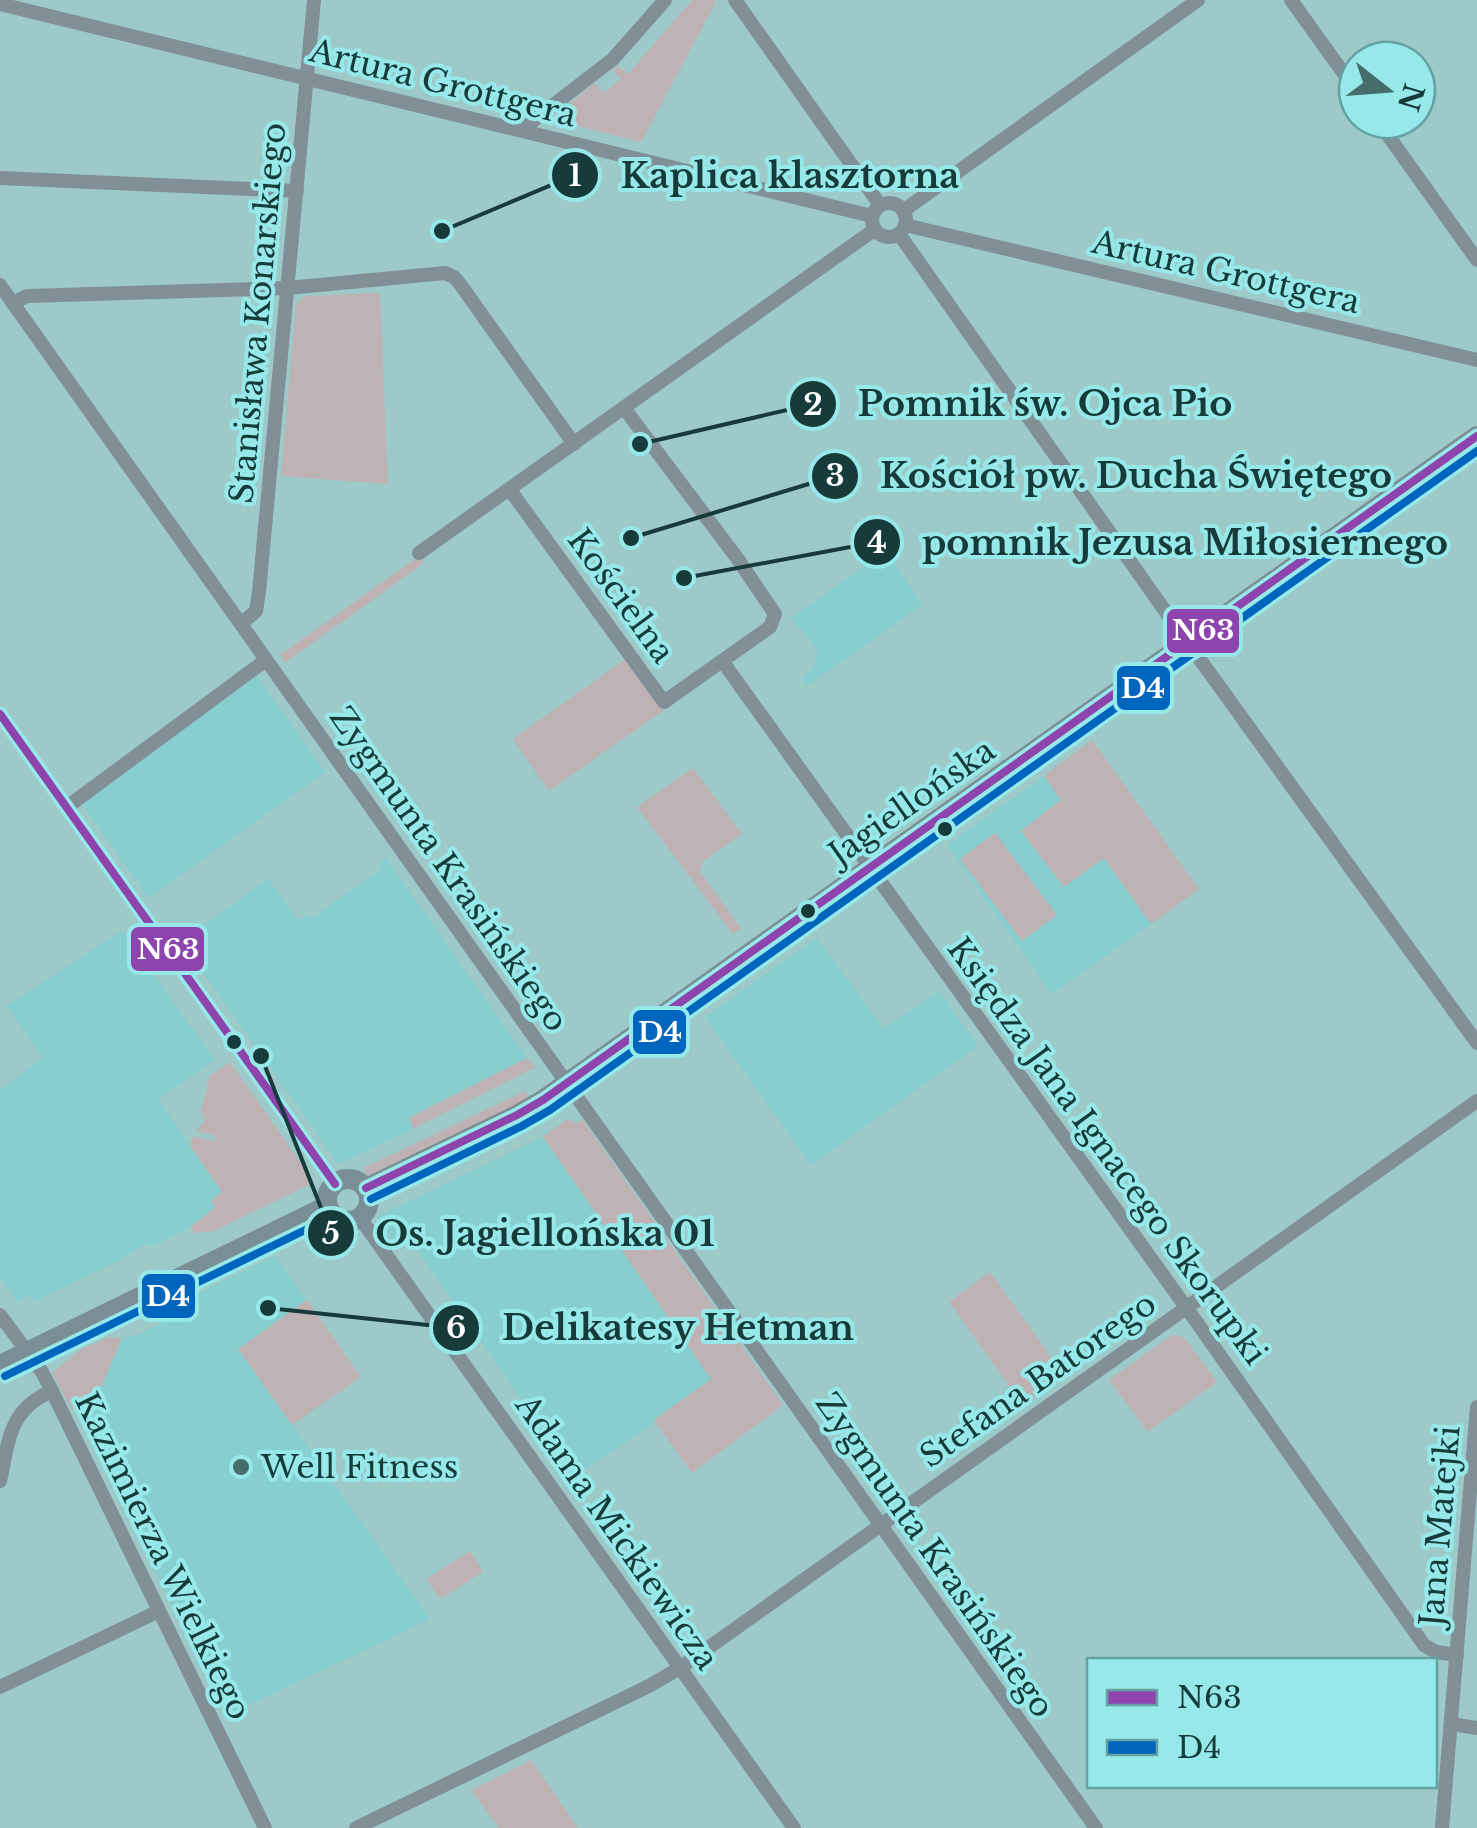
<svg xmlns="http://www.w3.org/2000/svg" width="1477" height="1828" font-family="'Libre Baskerville',serif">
  <rect width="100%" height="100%" fill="#9dc9c9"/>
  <g fill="#87cecf">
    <path d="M887 551 922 605 807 686 801 679 813 668 818 653 815 646 791 618Z"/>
    <path d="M257 676 325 772 149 898 82 804 84 799Z"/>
    <path d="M1044 776 1151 924 1052 994 947 845Z"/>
    <path d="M386 858 527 1058 409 1117 413 1129 339 1164 181 942 268 879 298 920 306 915 312 918 380 870V862Z"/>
    <path d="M122 930 215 1060 158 1099 223 1192 216 1208 190 1227 155 1245H143L118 1261 34 1302 28 1295 18 1302 0 1277V1090L43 1058 7 1006Z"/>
    <path d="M817 938 884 1029 939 991 978 1046 811 1165 705 1017Z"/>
    <path d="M543 1137 711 1379 655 1422 575 1476 410 1240 399 1248 377 1217Z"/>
    <path d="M275 1256 307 1300 239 1349 430 1619 226 1716 76 1407 97 1396 122 1338 135 1336 160 1324 177 1304Z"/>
  </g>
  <g fill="#beb2b4">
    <path d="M692 0H715L716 2 641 142 550 119 595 83 603 93 620 80 613 70 618 66 628 74Z"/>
    <path d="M380 293 388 484 281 476 296 305 304 296Z"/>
    <path d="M419 556 424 563 285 663 280 655Z"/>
    <path d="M627 658 664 710 549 791 513 739Z"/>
    <path d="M1092 740 1199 889 1151 924 1104 858 1064 887 1021 831 1061 800 1044 776Z"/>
    <path d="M693 768 742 834 702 862 700 872 741 928 733 934 637 807Z"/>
    <path d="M995 833 1057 915 1022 941 960 859Z"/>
    <path d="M527 1058 535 1068 413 1129 409 1118Z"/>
    <path d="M230 1062 314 1182 214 1231 195 1233 190 1227 215 1208 211 1201 222 1192 190 1146 193 1136 217 1142 213 1135 196 1131 205 1120 201 1111 210 1076Z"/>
    <path d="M525 1091 529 1099 367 1176 364 1168Z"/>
    <path d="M568 1119 576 1123 582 1119 783 1405 692 1473 655 1422V1419L711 1379 543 1137Z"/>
    <path d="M990 1272 1064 1375 1023 1405 949 1302Z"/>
    <path d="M307 1300 361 1377 292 1425 238 1349Z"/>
    <path d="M1172 1335 1184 1337 1217 1382 1148 1432 1109 1380Z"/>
    <path d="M109 1337 122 1338 97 1397 72 1410 52 1373 80 1350Z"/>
    <path d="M470 1551 483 1572 440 1599 427 1579Z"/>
    <path d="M531 1760 578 1828H499L471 1790Z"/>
  </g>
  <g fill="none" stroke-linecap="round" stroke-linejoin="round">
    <g stroke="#809096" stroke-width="14">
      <path d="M735 0 880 205"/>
      <path d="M1291 0 1357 92"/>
      <path d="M0 4 872 216"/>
      <path d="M1377 120 1477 260"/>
      <path d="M521 130 613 59 665 0"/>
      <path d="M0 178 297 191"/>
      <circle cx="889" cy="220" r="17"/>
      <path d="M903 211 1198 0"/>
      <path d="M905 225 1477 360"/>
      <path d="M899 234 1175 625 1477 1043"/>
      <path d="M0 285 1096 1828"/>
      <path d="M13 303 27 296 288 288 445 273 454 277 460 284 574 444"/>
      <path d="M510 490 664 702 770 627 775 614 737 558 624 408"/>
      <path d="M419 553 874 230"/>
      <path d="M241 624 256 611 259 592 314 0"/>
      <path d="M723 662 1193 1317 1424 1645 1436 1652 1457 1655"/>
      <path d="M0 714 335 1184"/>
      <path d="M67 807 266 660"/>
      <path d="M360 1218 794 1828"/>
      <path d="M0 1315 42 1372 52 1391 265 1828"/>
      <path d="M0 1481C9 1440 9 1409 52 1391"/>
      <path d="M0 1687 159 1611"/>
      <path d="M1451 1724 1477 1728"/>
      <path d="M356 1828 649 1686 680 1668 1477 1101"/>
      <path d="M1442 1828 1477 1407"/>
    </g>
    <g stroke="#7a8f95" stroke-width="20">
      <circle cx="348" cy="1200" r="21"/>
      <path d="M366 1188 517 1115 543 1100 1477 436"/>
      <path d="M0 1365 327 1206"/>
    </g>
    <g stroke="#97e8e9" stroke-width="15">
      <g id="bus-1">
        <path d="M0 714 335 1184"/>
        <path d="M366 1188 517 1115 543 1100 1477 436"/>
      </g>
    </g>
    <g stroke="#97e8e9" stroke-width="15">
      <g id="bus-2">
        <path d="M371 1199 522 1126 550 1110 1477 451"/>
        <path d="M5 1376 332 1217"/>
      </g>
    </g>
    <use href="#bus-1" stroke="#8e44ad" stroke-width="8"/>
    <use href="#bus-2" stroke="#0065bd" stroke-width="8"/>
  </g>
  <g fill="#173a3a" stroke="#97e8e9" stroke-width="4">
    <circle cx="945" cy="829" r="9"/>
    <circle cx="808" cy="911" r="9"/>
    <circle cx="234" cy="1042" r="9"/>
  </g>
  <circle fill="#466c6c" stroke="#97e8e9" stroke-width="4" cx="241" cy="1467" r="10"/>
  <g text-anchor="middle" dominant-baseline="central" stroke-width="8" stroke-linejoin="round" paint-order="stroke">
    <g font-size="32" fill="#173a3a" stroke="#97e8e9">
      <text transform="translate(443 83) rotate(14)">Artura Grottgera</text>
      <text transform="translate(1226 272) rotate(13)">Artura Grottgera</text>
      <text transform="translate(258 313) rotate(-85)">Stanisława Konarskiego</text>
      <text transform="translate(621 596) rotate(54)">Kościelna</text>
      <text transform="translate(912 802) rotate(-35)">Jagiellońska</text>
      <text transform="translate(449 869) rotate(55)">Zygmunta Krasińskiego</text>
      <text transform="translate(1107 1151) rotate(54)">Księdza Jana Ignacego Skorupki</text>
      <text transform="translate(1038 1380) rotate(-35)">Stefana Batorego</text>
      <text transform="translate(1440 1526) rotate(-85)">Jana Matejki</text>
      <text transform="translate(617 1532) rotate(55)">Adama Mickiewicza</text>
      <text transform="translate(935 1555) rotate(55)">Zygmunta Krasińskiego</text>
      <text transform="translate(163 1556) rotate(64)">Kazimierza Wielkiego</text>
    </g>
    <g font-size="32" fill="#173a3a" stroke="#97e8e9" text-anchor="start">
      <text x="261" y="1467">Well Fitness</text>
    </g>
  </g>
  <path fill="none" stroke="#173a3a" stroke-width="4" d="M442 231L575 175M640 444L813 404M631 538L835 476M684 578L877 542M261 1056L331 1233M268 1308L456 1328"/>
  <g fill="#173a3a" stroke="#97e8e9" stroke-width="4">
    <circle cx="442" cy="231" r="10"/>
    <circle cx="640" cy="444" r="10"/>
    <circle cx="631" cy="538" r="10"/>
    <circle cx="684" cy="578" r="10"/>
    <circle cx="261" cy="1056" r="10"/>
    <circle cx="268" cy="1308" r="10"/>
    <circle cx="575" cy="175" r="25"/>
    <circle cx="813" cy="404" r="25"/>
    <circle cx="835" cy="476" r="25"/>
    <circle cx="877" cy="542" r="25"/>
    <circle cx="331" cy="1233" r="25"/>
    <circle cx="456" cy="1328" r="25"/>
  </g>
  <g font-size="30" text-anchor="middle" font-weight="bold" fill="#fff">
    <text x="575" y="186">1</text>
    <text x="813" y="415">2</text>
    <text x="835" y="486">3</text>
    <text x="877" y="553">4</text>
    <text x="331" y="1244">5</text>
    <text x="456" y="1338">6</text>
  </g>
  <g font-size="35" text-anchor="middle" font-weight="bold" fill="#173a3a" stroke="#97e8e9" stroke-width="8" stroke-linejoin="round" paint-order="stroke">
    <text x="790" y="188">Kaplica klasztorna</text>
    <text x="1045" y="416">Pomnik św. Ojca Pio</text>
    <text x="1136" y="488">Kościół pw. Ducha Świętego</text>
    <text x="1185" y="555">pomnik Jezusa Miłosiernego</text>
    <text x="545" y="1246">Os. Jagiellońska 01</text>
    <text x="678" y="1340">Delikatesy Hetman</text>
  </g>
  <g stroke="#97e8e9" stroke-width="4">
    <rect x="1165" y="607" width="76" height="48" rx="10" fill="#8e44ad"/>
    <rect x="1115" y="664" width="57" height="48" rx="10" fill="#0065bd"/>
    <rect x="129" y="925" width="77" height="48" rx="10" fill="#8e44ad"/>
    <rect x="631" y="1008" width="57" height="48" rx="10" fill="#0065bd"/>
    <rect x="140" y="1272" width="57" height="48" rx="10" fill="#0065bd"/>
  </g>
  <g font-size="28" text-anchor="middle" font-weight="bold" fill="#fff">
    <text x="1203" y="640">N63</text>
    <text x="1143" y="698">D4</text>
    <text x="168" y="959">N63</text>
    <text x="660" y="1042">D4</text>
    <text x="168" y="1306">D4</text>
  </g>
  <rect x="1087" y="1658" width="350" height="130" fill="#97e8e9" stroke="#64a2a3" stroke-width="2.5"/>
  <rect x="1107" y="1690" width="50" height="15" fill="#8e44ad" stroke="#64a2a3" stroke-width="2.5"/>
  <text x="1177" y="1708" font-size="30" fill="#173a3a">N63</text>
  <rect x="1107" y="1740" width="50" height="15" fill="#0065bd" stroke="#64a2a3" stroke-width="2.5"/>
  <text x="1177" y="1758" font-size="30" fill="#173a3a">D4</text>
  <g transform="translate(1387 90) rotate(107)"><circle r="48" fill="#97e8e9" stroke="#64a2a3" stroke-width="2.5"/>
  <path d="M0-8L18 38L0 25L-18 38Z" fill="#466c6c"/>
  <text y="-15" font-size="28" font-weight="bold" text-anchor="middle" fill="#173a3a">N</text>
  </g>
</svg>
